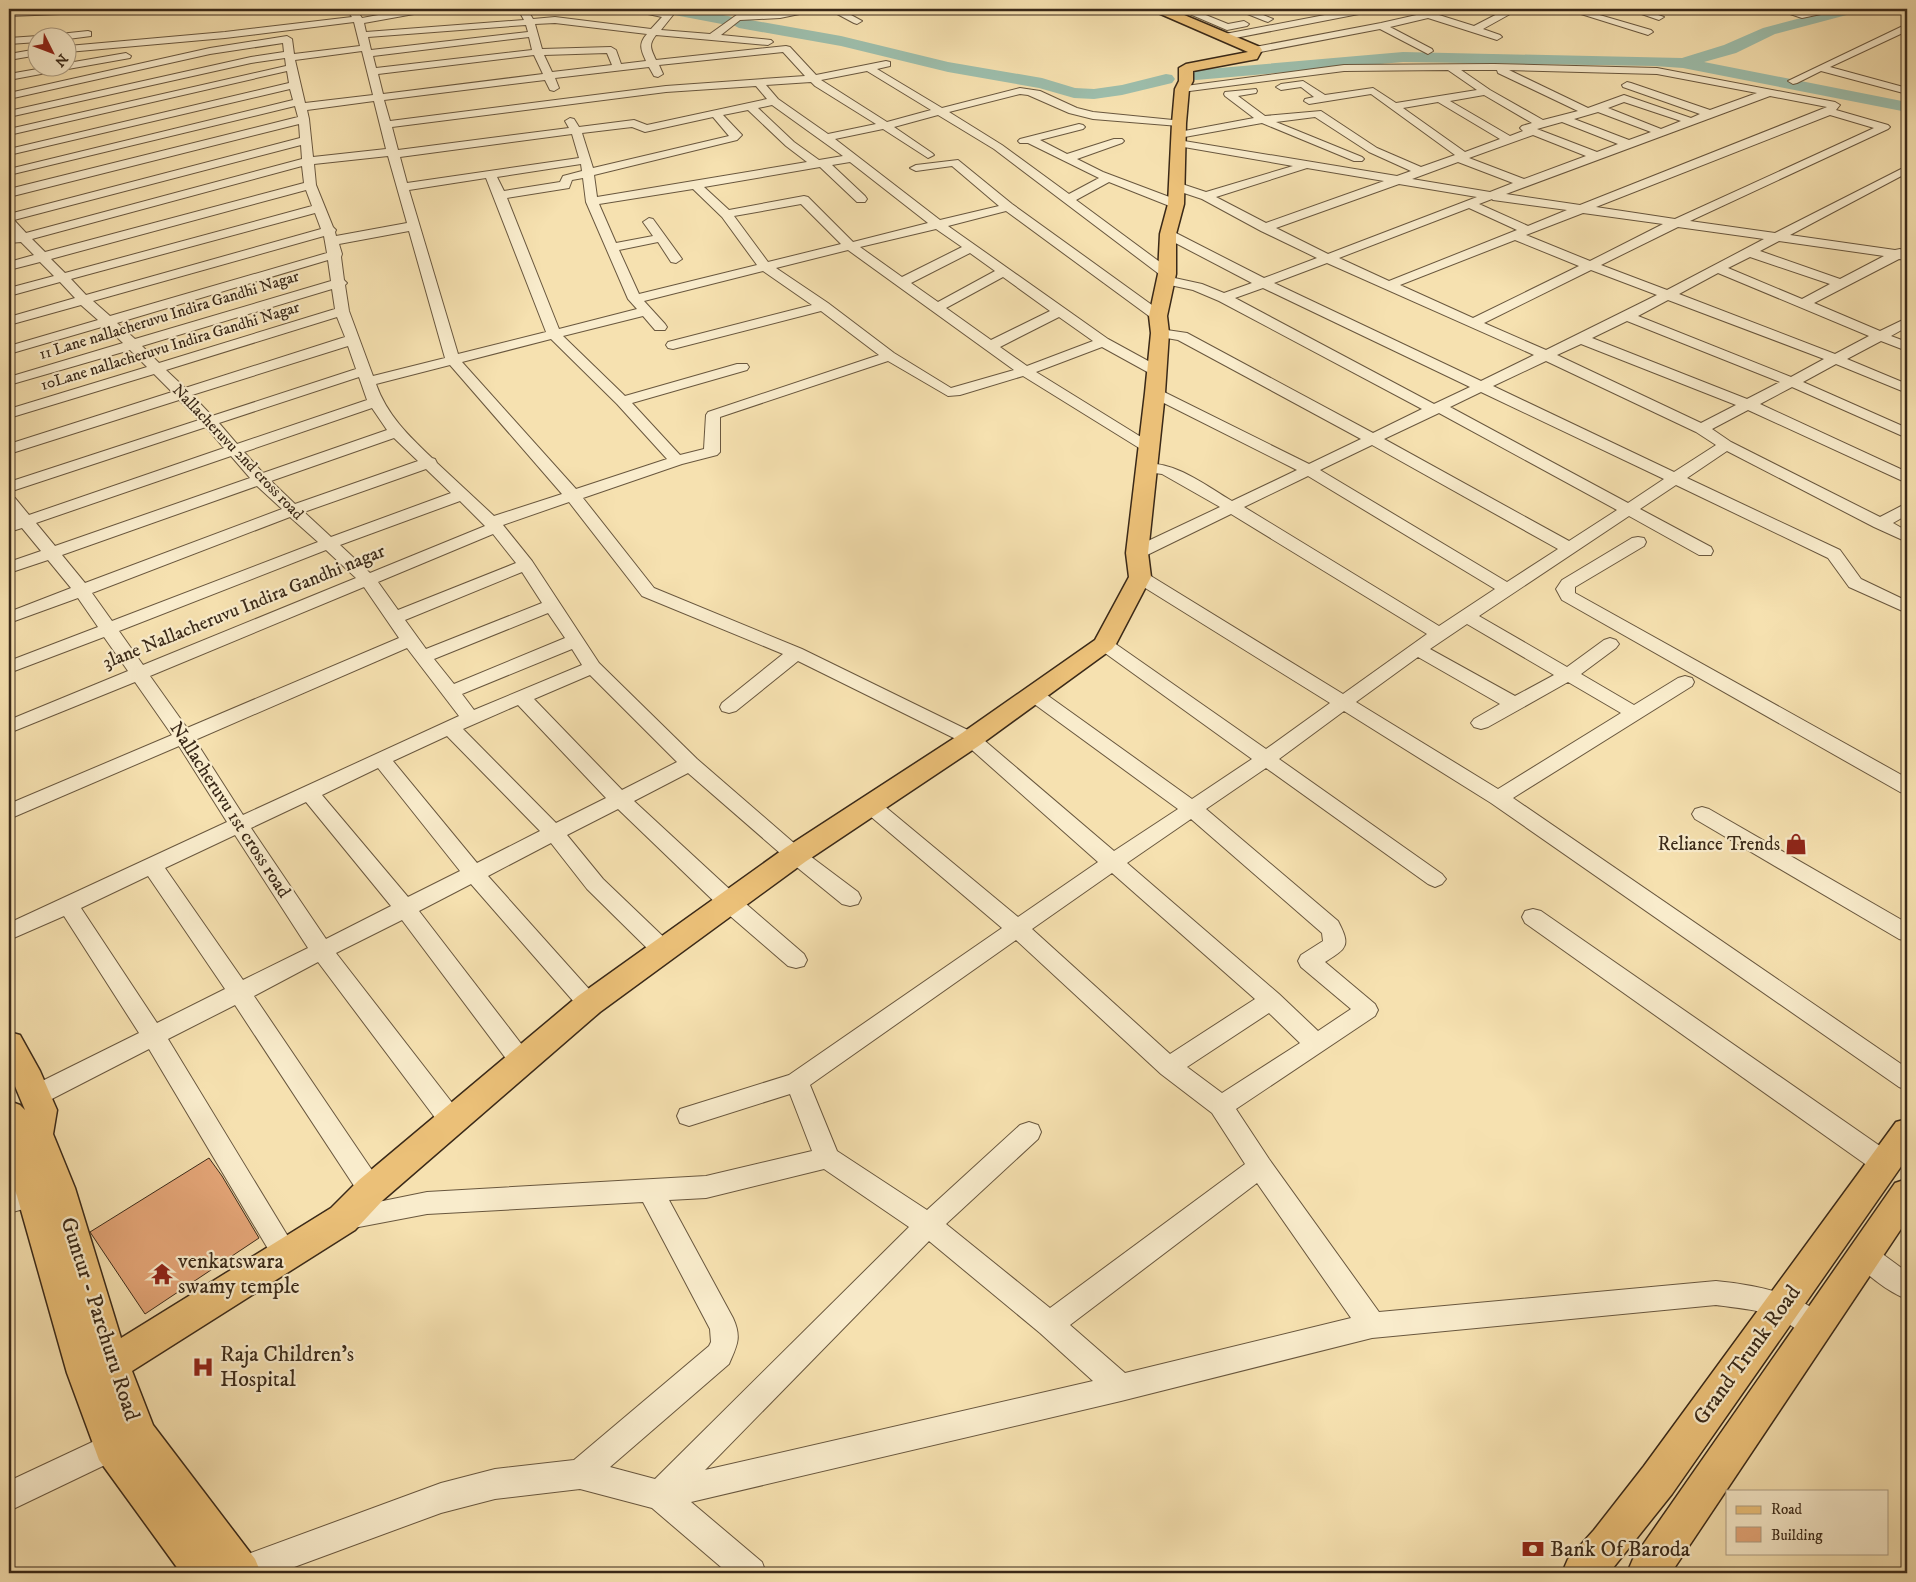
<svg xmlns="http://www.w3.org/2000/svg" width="1916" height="1582" font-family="'IM FELL DW Pica',serif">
  <rect width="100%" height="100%" fill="#f6e1b0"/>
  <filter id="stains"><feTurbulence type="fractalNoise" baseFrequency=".004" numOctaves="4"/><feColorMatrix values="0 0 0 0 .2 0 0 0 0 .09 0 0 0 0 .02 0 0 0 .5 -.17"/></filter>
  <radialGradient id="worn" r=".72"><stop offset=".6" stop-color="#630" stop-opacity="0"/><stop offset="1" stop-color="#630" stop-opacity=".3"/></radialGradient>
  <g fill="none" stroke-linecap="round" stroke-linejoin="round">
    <g fill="#9dbeac" fill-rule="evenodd">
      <path d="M661 9H693L733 17 735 19 739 18 841 36 948 62 1042 78 1075 88 1094 89 1122 85 1166 74 1172 75 1175 79 1172 83 1122 95 1094 99 1074 98 1039 88 948 72 841 46 739 28 731 24 727 25 669 14 663 12Z"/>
      <path d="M1835 9H1860L1858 12 1775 34 1736 53 1704 62 1907 102V112L1683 68 1654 66 1403 62 1196 80 1190 79 1187 75 1190 71 1196 70 1403 52 1682 58 1724 45 1763 28Z"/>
    </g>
  </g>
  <path fill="#e5a678" stroke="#3a2918" d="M209 1158 222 1176 259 1238 145 1314 90 1232Z"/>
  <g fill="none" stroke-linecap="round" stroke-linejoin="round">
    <g stroke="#69573e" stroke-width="2">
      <g id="minor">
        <path d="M45 9H117L112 12 9 16V10Z"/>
        <path d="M346 9H356L362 18 411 9H430L425 12 364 23 366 32 524 20 519 11 522 9H527L533 19 555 17 651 29 662 17 634 11 632 9H650L671 13 673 15 661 30 710 34 738 14 816 9 814 11 780 18 740 20 721 35 771 40 773 42 768 45 656 35C648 45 651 49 656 60L786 46 790 47 816 75 886 61 890 62V66L877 69 942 108 1020 88 1040 91 1077 108 1093 112 1183 121 1184 123 1183 125 1179 126 1093 119 1069 113 1028 95 1020 94 949 112 1002 145 1069 194 1099 178 1028 143H1020L1018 141 1020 139 1079 124 1083 125 1085 127 1083 129 1040 140 1067 154 1114 139H1122L1124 141 1122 143 1077 159 1103 172 1180 201 1182 204 1180 207H1172L1109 182 1076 200 1172 271 1174 274 1170 277 1202 284 1224 293 1252 283 1164 237 1162 234 1164 231H1172L1264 278 1317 258 1261 231 1202 199 1172 189 1170 186 1176 182 1206 192 1293 166 1178 146 1174 145 1172 143 1174 141 1178 140 1397 176 1411 171 1369 152 1315 117 1276 122 1362 157 1364 159 1362 161H1354L1262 123 1179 138 1175 137 1173 135 1179 132 1254 118 1225 96 1224 94 1225 92 1256 89 1257 91 1256 93 1238 96 1265 116 1321 111 1377 148 1421 167 1455 155 1371 94 1309 104 1304 101 1305 99 1314 97 1301 87 1281 90 1276 87 1281 84 1303 81 1325 95 1373 88 1396 103 1477 90 1448 70 1344 71 1182 92 1177 89 1178 87 1344 65 1494 64 1657 68 1835 102 1840 105 1836 110 1888 125 1890 127 1888 129 1690 221 1775 233 1907 166V173L1790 235 1895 250 1900 249 1907 252V260L1899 259 1814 303 1880 331 1907 318V327L1891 336 1907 342V351L1881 341 1847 359 1907 384V393L1836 364 1803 382 1907 428V438L1792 387 1760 404 1907 472V483L1748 410 1712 429 1731 442 1880 517 1907 503V515L1893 523 1907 531V542L1874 527 1727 451 1687 478 1840 550 1861 579 1907 601V613L1849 587 1828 558 1676 485 1640 509 1711 547 1713 551 1711 555H1699L1629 516 1479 616 1567 667 1604 640 1610 638 1616 640 1619 644 1616 648 1581 674 1634 705 1678 678 1685 676 1692 678 1694 682 1692 686 1513 798 1907 1068V1090L1899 1087 1491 803 1344 711 1279 759 1442 874 1446 879 1442 884 1435 887 1428 884 1266 768 1206 809 1338 921C1351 946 1347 948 1325 962L1375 1004 1378 1010 1375 1016 1236 1109 1269 1159 1379 1312 1716 1281C1748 1284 1814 1294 1829 1327L1825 1336 1815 1340C1801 1334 1791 1324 1778 1318 1760 1309 1735 1308 1716 1305L1372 1338 1121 1401 691 1502 762 1562 766 1573H728L652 1508 580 1489 495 1499 441 1513 278 1573H225L229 1561 441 1483 495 1469 574 1460 709 1346 711 1342 710 1329 643 1202 427 1214 343 1230 334 1227 330 1219 334 1211 427 1192 706 1176 812 1151 790 1094 689 1126 680 1123 677 1116 680 1109 789 1075 1002 928 863 810 860 805 863 800 870 798 877 800 1018 917 1098 862 964 743 798 661 736 711 729 713 722 711 720 707 722 703 783 654 642 596 569 502 503 525 532 561 599 663 697 759 802 850 858 892 861 898 858 904 850 906 842 904 788 860 688 773 634 801 738 897 804 954 807 960 804 966 796 968 788 966 722 909 618 809 567 835 603 879 672 945 675 951 672 957 664 959 656 957 587 889 551 843 488 876 597 998 600 1004 597 1010 589 1013 581 1010 471 884 419 911 529 1054 533 1061 529 1068 521 1071 513 1068 402 920 336 953 460 1113 463 1120 460 1127 451 1130 442 1127 318 962 254 996 380 1182 384 1190 380 1198 371 1201 362 1198 235 1005 168 1039 295 1248 299 1256 295 1264 286 1268 277 1264 149 1049 44 1103 35 1106 26 1103 23 1096 26 1089 139 1033 64 916 9 940V923L227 822 179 746 9 819V804L172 735 135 682 9 733V720L128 671 104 637 9 673V661L98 627 78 598 9 623V612L71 588 48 560 9 573V562L41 551 22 528 9 532V522L15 519 9 511V496L15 498 29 515 224 448 206 427 9 492V482L199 420 179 400 9 454V444L172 392 154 374 9 418V409L147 367 130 350 9 385V377L123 343 105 326 9 354V346L98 320 81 305 9 325V317L75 298 60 282 9 296V288L54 276 40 262 9 270V262L34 255 21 242 9 243V237L15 236 9 229V214L300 138 299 124 9 197V189L298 117 295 106 9 175V169L293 100 290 89 9 155V149L289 83 287 71 9 135V129L286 66 285 58 251 63 9 117V111L251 57 284 52 283 43 210 54 9 99V93L210 48 287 36 292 39 294 54 360 46 354 22 225 38 68 52V46L225 32 352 17ZM555 23 647 34C638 44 641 50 646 61L621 64 616 50 611 47 542 49 535 24ZM526 25 528 32 371 50 368 37ZM529 37 532 50 376 68 373 56ZM362 51 373 95 305 103 295 60ZM783 52 805 76 666 86 390 121 384 100 545 80 550 90 554 91 559 88 555 78 649 67 654 76 658 77 663 74 659 65ZM607 53 612 65 552 72 544 55ZM534 55 543 74 383 94 378 74ZM1461 70H1497L1498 73 1578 111 1543 120 1490 90ZM1509 70 1657 74 1757 93 1710 110 1631 83 1627 82 1622 85 1623 87 1700 114 1691 118 1624 95 1588 108ZM867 71 931 110 887 122 821 80ZM811 82 815 86 876 124 828 134 778 99 766 85ZM756 86 767 99 647 125 634 120 579 127 574 119 570 118 565 121 569 128 398 150 392 127 666 92ZM1484 95 1532 123 1522 126 1520 128 1523 131 1510 136 1450 101ZM1770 96 1827 107 1580 205 1506 194ZM374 101 386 149 313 157 309 119 307 110ZM1438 102 1500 139 1465 152 1403 108ZM1624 102 1681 121 1661 129 1608 108ZM772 105 843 156 819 160 794 142 758 108ZM748 110 786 146 807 162 597 197 594 175 737 140 742 135 723 115ZM1598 112 1651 132 1629 140 1574 119ZM938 115 994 149 1163 277 1159 280 1161 283 1193 290 1219 301 1422 409 1373 433 1187 333 1160 329 1155 330 1153 333 1155 336 1178 340 1361 439 1309 464 1160 390H1150L1148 393 1150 396 1297 470 1232 501C1208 487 1170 457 1140 465L1138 468 1140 471 1162 474 1220 507 1131 549 1129 553 1131 557H1143L1231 514 1427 634 1343 694 1146 573 1140 572 1134 573 1131 577 1134 581 1330 703 1266 749 1110 640 1104 638 1098 640 1095 644 1098 648 1252 759 1192 799 1040 690 1033 688 1026 690 1024 694 1026 698 1178 809 1114 851 978 735 802 649 654 588 583 498 682 464 717 455 720 452V417L888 361 948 396 960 395 1023 376 1144 451H1154L1157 448 1154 445 1036 372 1102 347 1151 374H1161L1163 371 1161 368 1108 339 948 226 1006 211 1153 319H1163L1165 316 1163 313 1012 204 958 160 916 165 910 168 916 171 952 166 999 206 940 220 835 139 883 129 928 158 934 155 932 153 894 127ZM1830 115 1874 128 1675 219 1596 207ZM713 117 729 136 593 168 582 133 632 127 645 132ZM1562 122 1618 144 1597 152 1537 129ZM572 134 579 158 407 183 400 157ZM1533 135 1586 156 1524 179 1469 158ZM301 145 302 159 26 233 14 220ZM388 156 407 223 336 236 335 232 336 230 333 227 316 185 314 164ZM850 162 928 223 853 242 808 197 804 196 729 210 704 187 820 167 857 202H865L867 199 865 196 832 165ZM1458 162 1513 183 1490 192 1412 179ZM581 164 582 171 563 176 560 182 504 191 497 177ZM302 166 304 183 45 252 32 239ZM1307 168 1384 181 1266 223 1216 197ZM486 178 546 332 458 354 409 190ZM583 178 586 202 628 299 637 309 559 329 507 198 569 188 572 180ZM1399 184 1477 197 1328 254 1276 228ZM693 189 722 217 757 265 639 294 619 250 658 242 671 262 676 263 682 259 653 219 649 218 643 222 653 236 616 243 599 204ZM306 190 312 206 65 273 51 259ZM1492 199 1493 200 1567 210 1528 226 1479 204ZM801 204 841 244 768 262 734 216ZM1469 208 1517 230 1389 281 1339 258ZM315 213 321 229 86 295 71 279ZM1583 213 1663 224 1590 261 1526 235ZM1678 227 1764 239 1667 290 1601 265ZM936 229 962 247 902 277 860 247ZM409 231 445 358 373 376 349 311 345 285 347 283 344 280 341 257 342 254 339 244ZM324 236 327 253 110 316 93 301ZM1515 240 1579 266 1473 318 1400 285ZM1779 241 1884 256 1840 279 1760 251ZM848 250 1014 370 951 388 894 353 828 303 776 268ZM970 253 995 271 938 302 911 283ZM1750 257 1830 284 1802 299 1728 268ZM328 260 331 281 135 339 117 323ZM1327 263 1534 355 1481 381 1274 283ZM1591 270 1657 295 1546 350 1484 323ZM763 271 812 305 668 342 666 345 668 348 673 349 821 311 879 355 708 412 706 415 704 449 680 455 632 403 747 370 749 367 747 364H737L625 396 563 336 643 316 655 330H665L667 327 665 324 644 301ZM1718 273 1869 336 1835 354 1679 294ZM1003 277 1050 311 991 340 946 308ZM1263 288 1470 387 1434 404 1235 298ZM332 289 335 309 159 363 142 346ZM1668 300 1824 359 1791 377 1638 316ZM337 317 345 337 185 388 166 370ZM1059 317 1093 341 1027 366 1000 347ZM1627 321 1780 382 1747 399 1592 338ZM551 339 617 404 667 459 576 489 462 362ZM1581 344 1736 405 1701 423 1557 355ZM348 346 356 369 212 416 192 395ZM1546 361 1696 432 1716 445 1674 472 1493 386ZM450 365 562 494 494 516 437 463 435 459 432 458C408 435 387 415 376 384ZM359 377 367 400 237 444 219 423ZM1481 392 1664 479 1628 503 1450 407ZM372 408 387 430 263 473 244 452ZM1439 413 1617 510 1569 541 1384 439ZM394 438 418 461 295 504 271 481ZM1372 445 1558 549 1507 582 1320 470ZM231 456 250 478 55 546 36 523ZM426 469 451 493 331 537 304 512ZM1308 476 1495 589 1439 626 1244 507ZM257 486 282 509 85 583 62 555ZM460 501 485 526 370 573 340 545ZM290 517 318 542 112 621 92 593ZM493 534 516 563 398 610 378 582ZM326 550 356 578 143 665 119 631ZM522 572 542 603 426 649 405 620ZM364 587 399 638 187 728 150 676ZM548 613 565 638 454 684 434 659ZM1467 624 1554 675 1515 696 1430 649ZM407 648 459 716 243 815 195 740ZM572 649 582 665 474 710 462 694ZM1418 657 1500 704 1474 719 1471 723 1474 727 1481 729 1488 727 1568 682 1621 713 1498 789 1356 702ZM590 675 677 762 622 790 534 699ZM518 705 606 798 556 823 463 729ZM447 736 540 831 477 863 393 761ZM378 768 460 871 408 897 322 795ZM306 802 391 906 326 939 251 828ZM1191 819 1322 933 1323 941 1301 955 1298 961 1301 967 1351 1009 1318 1031 1279 994 1127 863ZM235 835 308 948 243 980 165 868ZM1112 873 1255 999 1170 1054 1032 929ZM148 876 225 989 157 1023 81 908ZM1016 940 1161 1074 1212 1113 1245 1164 1050 1308 946 1224 1038 1139 1041 1132 1038 1125 1029 1122 1020 1125 927 1210 837 1151 810 1085ZM1269 1013 1300 1043 1222 1093 1187 1067ZM824 1169 909 1227 655 1479 610 1467 729 1364C737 1345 742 1338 733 1318L669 1200 706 1198ZM1257 1183 1351 1318 1125 1373 1070 1325ZM929 1241 1040 1333 1093 1381 705 1470Z"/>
        <path d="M828 9H840L862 21 857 24 854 23Z"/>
        <path d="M893 9H904L905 10 900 13Z"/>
        <path d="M1178 9H1191L1228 24 1244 21 1249 24 1247 26 1227 30Z"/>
        <path d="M1235 9H1248L1273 19 1268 22 1265 21Z"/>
        <path d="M1356 9H1374L1369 12 1225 40 1220 37 1225 34Z"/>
        <path d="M1443 9H1459L1457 11 1439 15 1474 26 1507 9H1519L1483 29 1500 35 1502 37 1497 40 1428 18 1390 27 1432 49 1433 51 1428 54 1380 29 1255 53 1250 50 1255 47 1381 23Z"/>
        <path d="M1565 9H1579L1651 30 1653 32 1648 35 1645 34Z"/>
        <path d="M1627 9H1641L1664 17 1659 20Z"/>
        <path d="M1666 9H1680L1681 10 1676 13Z"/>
        <path d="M1775 9C1785 8 1795 12 1804 12 1815 11 1825 8 1837 9L1835 11 1802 18Z"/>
        <path d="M1907 24V31L1830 67 1907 88V94L1821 71 1797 83 1793 84 1788 81Z"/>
        <path d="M88 31 91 32V36L68 39V38H45L50 35Z"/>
        <path d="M38 36 42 38H38V42L9 44V38Z"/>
        <path d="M38 49V55L9 60V54Z"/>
        <path d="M126 53 131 56 130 58 68 69 64 68H68V63Z"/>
        <path d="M43 68H62L57 71 9 80V74Z"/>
        <path d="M1638 537 1644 538 1646 542 1644 546 1575 587V593L1907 778V794L1900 792 1562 600 1556 589 1562 580 1632 538Z"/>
        <path d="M1702 807 1709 809 1907 923V941L1899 939 1695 819 1692 814 1695 809Z"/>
        <path d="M1533 909 1541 911 1893 1155 1897 1163 1893 1171 1884 1174 1875 1171 1525 923 1522 917 1525 911Z"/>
        <path d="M43 1182 52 1185 56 1193 52 1201 9 1213V1191Z"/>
        <path d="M1864 1243 1873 1247 1907 1272V1299C1891 1294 1858 1270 1851 1255L1855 1247Z"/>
        <path d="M120 1429 130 1433 134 1443 130 1453 9 1511V1481Z"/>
      </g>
    </g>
    <g stroke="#3a2918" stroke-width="3">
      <g id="major">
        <path d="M1154 9H1170L1260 47 1262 50 1257 59 1193 71V81L1189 89 1186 123 1184 204 1176 234V274L1167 316 1169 333 1165 393 1148 553 1151 577 1116 644 1112 649 980 745 805 862 600 1012 383 1200 355 1230 132 1371 153 1425 255 1559 261 1573H181L99 1460 67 1373 17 1196 9 1174V1101L20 1105 25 1110 9 1072V1032L20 1035 40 1071 57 1110 53 1134 75 1188 121 1338 331 1208 359 1180 578 996 785 848 962 733 1095 640 1129 577 1126 553 1145 393 1151 333 1149 316 1158 274 1160 234 1168 204 1172 123 1175 89 1179 81V68L1186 64 1248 52 1156 12Z"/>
        <path d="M1907 1119V1158L1672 1494 1609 1573H1562L1568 1559 1594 1530 1644 1466 1896 1122Z"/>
        <path d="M1907 1179V1220L1671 1573H1627L1633 1559 1895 1183Z"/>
      </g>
    </g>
    <use href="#minor" fill="#f9eccc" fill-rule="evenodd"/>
    <use href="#major" fill="#ebc078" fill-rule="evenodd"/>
  </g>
  <defs>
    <g id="shop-bare" transform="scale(1.725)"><path d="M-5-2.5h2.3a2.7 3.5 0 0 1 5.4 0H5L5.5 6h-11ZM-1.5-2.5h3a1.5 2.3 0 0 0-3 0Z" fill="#8f2418" stroke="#f9eccc" stroke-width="2.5" paint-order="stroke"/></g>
    <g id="temple-bare" transform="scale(1.725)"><path d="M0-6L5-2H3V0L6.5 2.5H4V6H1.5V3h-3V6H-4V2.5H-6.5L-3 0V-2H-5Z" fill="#8f2418" stroke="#f9eccc" stroke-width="2.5" paint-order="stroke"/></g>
    <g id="hospital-bare" transform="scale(1.725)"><path d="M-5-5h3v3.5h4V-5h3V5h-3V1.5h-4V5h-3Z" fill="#8f2418" stroke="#f9eccc" stroke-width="2.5" paint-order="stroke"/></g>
    <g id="bank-bare" transform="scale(1.725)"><path d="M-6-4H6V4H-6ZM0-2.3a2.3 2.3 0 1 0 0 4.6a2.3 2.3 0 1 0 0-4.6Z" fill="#8f2418" stroke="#f9eccc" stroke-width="2.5" paint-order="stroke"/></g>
  </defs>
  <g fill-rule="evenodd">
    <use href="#shop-bare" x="1796" y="844"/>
    <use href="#temple-bare" x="162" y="1274"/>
    <use href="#hospital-bare" x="203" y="1367"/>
    <use href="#bank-bare" x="1533" y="1549"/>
  </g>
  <g text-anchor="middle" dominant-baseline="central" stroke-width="4.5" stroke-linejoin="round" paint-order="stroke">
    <g font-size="16" fill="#3a2918" stroke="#f9eccc">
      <text transform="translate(169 315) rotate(-17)">11 Lane nallacheruvu Indira Gandhi Nagar</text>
      <text transform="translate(170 346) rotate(-17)">10Lane nallacheruvu Indira Gandhi Nagar</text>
      <text transform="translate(238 452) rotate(46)">Nallacheruvu 2nd cross road</text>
    </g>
    <g font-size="19" fill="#3a2918" stroke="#f9eccc">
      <text transform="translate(244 607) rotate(-22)">3lane Nallacheruvu Indira Gandhi nagar</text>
      <text transform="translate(230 810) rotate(57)">Nallacheruvu 1st cross road</text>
    </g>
    <g font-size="19" fill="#3a2918" stroke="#f9eccc" text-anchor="end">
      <text x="1780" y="844">Reliance Trends</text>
    </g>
    <g font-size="22" fill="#3a2918" stroke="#f9eccc" text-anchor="start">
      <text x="178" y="1261">venkatswara<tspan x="178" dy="25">swamy temple</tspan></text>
      <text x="220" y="1354">Raja Children's<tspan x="220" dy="25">Hospital</tspan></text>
      <text x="1550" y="1549">Bank Of Baroda</text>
    </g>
    <g font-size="22" fill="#3a2918" stroke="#f9eccc">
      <text transform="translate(100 1319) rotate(72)">Guntur - Parchuru Road</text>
      <text transform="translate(1747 1355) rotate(-54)">Grand Trunk Road</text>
    </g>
  </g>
  <rect width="1916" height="1582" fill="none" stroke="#f6e1b0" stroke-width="30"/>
  <rect x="10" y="10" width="1896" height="1562" fill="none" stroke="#3a2918" stroke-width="2.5"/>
  <rect x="15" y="15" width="1886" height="1552" fill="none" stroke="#3a2918"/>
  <rect x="1726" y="1490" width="162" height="65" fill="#f9eccc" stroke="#ad9e84"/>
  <rect x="1736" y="1506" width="25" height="8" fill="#ebc078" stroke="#ad9e84"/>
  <text x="1771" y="1514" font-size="15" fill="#3a2918">Road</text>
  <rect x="1736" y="1527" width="25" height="15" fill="#e5a678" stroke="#ad9e84"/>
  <text x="1771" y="1540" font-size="15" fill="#3a2918">Building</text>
  <g transform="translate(52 52) rotate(132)"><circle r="24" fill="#f9eccc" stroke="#ad9e84"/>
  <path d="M0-4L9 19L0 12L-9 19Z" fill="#8f2418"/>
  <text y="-8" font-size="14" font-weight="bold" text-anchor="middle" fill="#3a2918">N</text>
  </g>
  <rect width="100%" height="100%" filter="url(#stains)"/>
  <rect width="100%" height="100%" fill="url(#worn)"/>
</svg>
